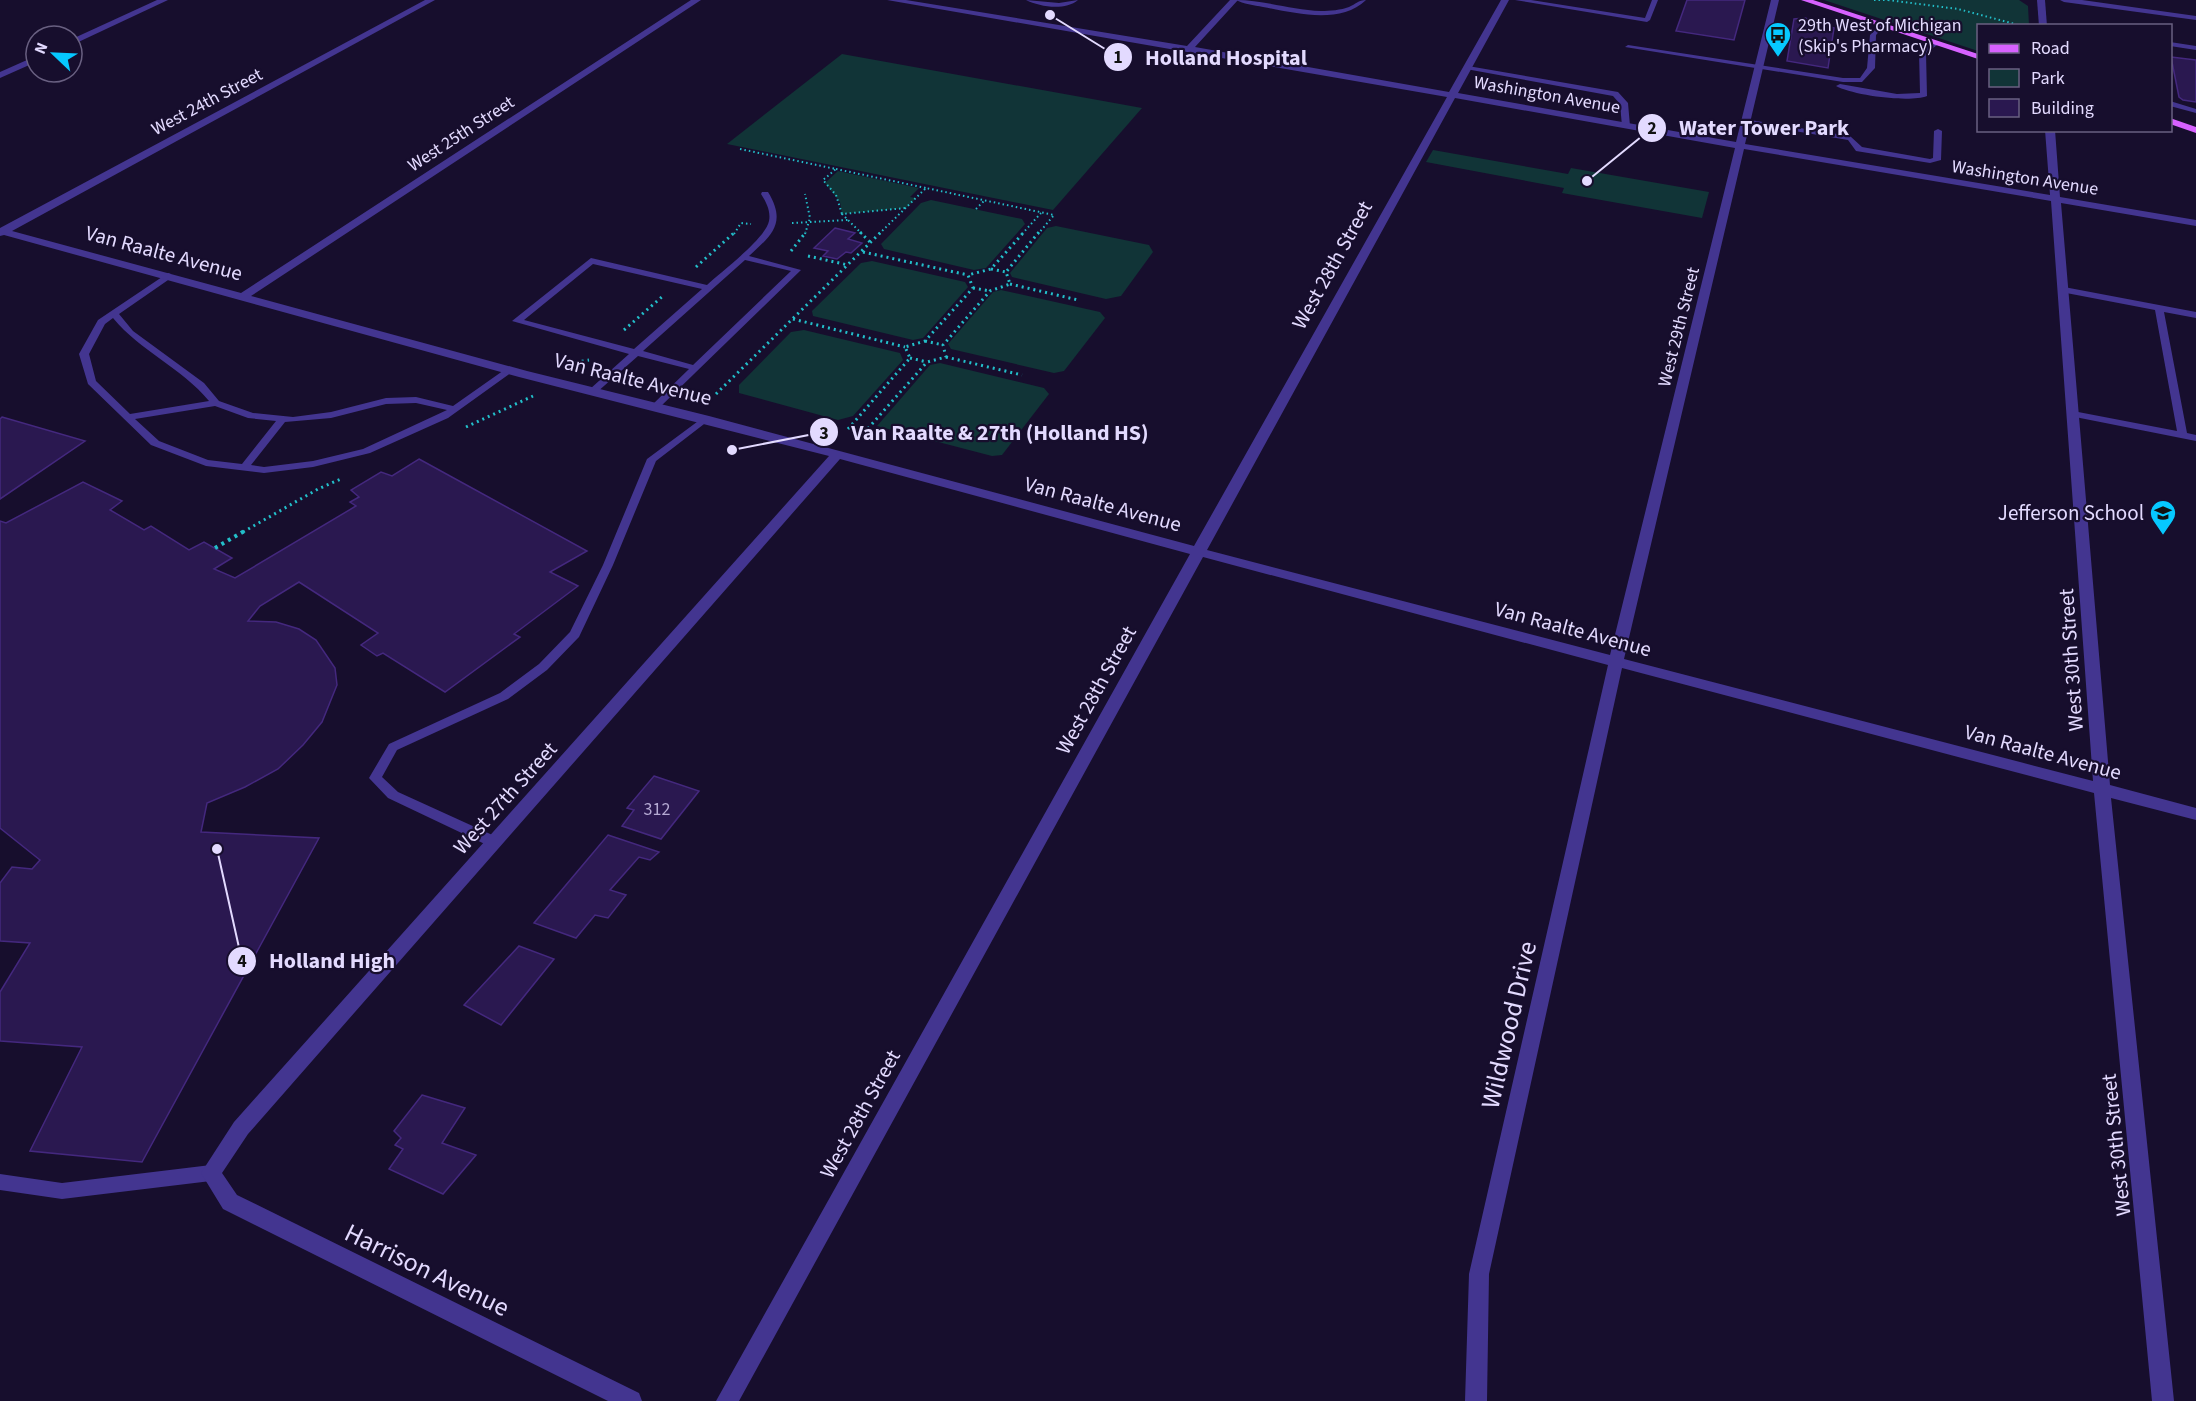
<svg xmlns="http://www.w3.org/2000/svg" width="2196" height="1401" font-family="'Source Sans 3',sans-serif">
  <rect width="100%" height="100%" fill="#170e2d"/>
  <g fill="#113437">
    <path d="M1824 0H2019L2028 6 2029 25 1978 26V51Z"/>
    <path d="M842 54 1142 108 1053 210 727 144Z"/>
    <path d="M1433 150 1568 174 1571 168 1709 192 1702 218 1562 193 1564 188 1426 162Z"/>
    <path d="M838 171 919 188 910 197 916 198 906 208 842 214 840 202 825 183Z"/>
    <path d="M931 200 1022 219 1025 224 986 268 974 270 884 249 881 244 921 203Z"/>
    <path d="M1056 226 1149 245 1153 252 1121 296 1106 299 1012 277 1010 273 1047 228Z"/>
    <path d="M872 261 965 282 968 287 923 338 913 340 813 316 812 311 861 263Z"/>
    <path d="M1001 290 1100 312 1105 318 1064 371 1054 373 951 349 948 344 993 292Z"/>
    <path d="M804 330 900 353 903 360 853 416 838 420 739 393V385L791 332Z"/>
    <path d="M940 363 1044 388 1049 394 1002 455 992 456 877 426 930 365Z"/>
  </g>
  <g fill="#2a1850" stroke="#44287e" stroke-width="1.5">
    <path d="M1687 0H1745L1734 40 1676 31Z"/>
    <path d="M1805 18 1834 28 1828 68 1787 61 1794 19Z"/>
    <path d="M2171 57 2196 60V102L2183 100 2179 97Z"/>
    <path d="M835 228 855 233 848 239 862 243 851 253 846 252 837 259 823 256 828 251 814 248Z"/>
    <path d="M2 417 85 441 0 499V419Z"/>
    <path d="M419 459 587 551 550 572 578 586 514 634 520 637 445 692 383 653 377 656 361 645 378 633 299 582 260 606 248 621 276 622 299 629 316 640 335 668 337 685 322 722 303 745 278 769 245 787 207 803 201 832 319 838 142 1162 30 1151 82 1047 0 1041V992L30 943 0 941V883L12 867 32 869 40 860 0 828V521L6 523 83 482 122 501 110 510 144 530 151 526 189 550 204 542 232 558 214 569 235 578 356 506 350 502 359 497 351 490 381 472 392 476Z"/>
    <path d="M654 776 699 791 661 839 622 826 634 810 627 808Z"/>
    <path d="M608 835 659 852 650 860 639 857 610 890 626 895 608 918 595 915 576 938 534 923Z"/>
    <path d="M519 946 554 959 501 1025 464 1005Z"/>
    <path d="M422 1095 465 1108 442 1143 476 1155 443 1194 389 1169 403 1149 395 1145 401 1138 394 1131Z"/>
  </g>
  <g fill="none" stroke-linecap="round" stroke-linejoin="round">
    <g stroke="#23bfca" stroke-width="2" stroke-dasharray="1.5 3" stroke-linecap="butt">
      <path d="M1874 0H1889"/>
      <path d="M1888 0 1958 9 2015 24"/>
      <path d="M740 149 836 169 823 180 836 195 842 214"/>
      <path d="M836 169 926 188"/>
      <path d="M976 209 984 201"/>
      <path d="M792 223 848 220"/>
      <path d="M734 234 741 223 751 224"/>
      <path d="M805 234 810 218 805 194"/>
      <path d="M862 234 842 214 906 208"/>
      <path d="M879 234 926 188 1054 215 1038 234"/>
      <path d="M1022 234 1041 213"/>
    </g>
    <g stroke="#23bfca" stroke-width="3" stroke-dasharray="2 4" stroke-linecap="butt">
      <path d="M860 232 871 243"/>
      <path d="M791 251 806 232"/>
      <path d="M863 252 968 275"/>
      <path d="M808 256 848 265"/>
      <path d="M696 267 735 232"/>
      <path d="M991 269 1006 272"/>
      <path d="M1010 284 1078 300"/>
      <path d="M973 288 990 291"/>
      <path d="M793 319 905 347"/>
      <path d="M624 330 664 295"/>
      <path d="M925 341 943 345"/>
      <path d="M946 357 1022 375"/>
      <path d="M910 358 927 362"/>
      <path d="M571 366 577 362 589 360"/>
      <path d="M716 394 881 232"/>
      <path d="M466 427 533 396"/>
      <path d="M848 429 910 358 905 347 925 341 973 288 968 275 991 269 1024 232"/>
      <path d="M864 433 927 362 946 357 943 345 990 291 1010 284 1006 272 1039 232"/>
      <path d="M243 532 318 489 343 478"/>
    </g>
    <path stroke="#23bfca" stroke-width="4" stroke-dasharray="3 4.5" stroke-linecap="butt" d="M215 548 246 530"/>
    <g fill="#433590" fill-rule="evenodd">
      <path d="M1026 0 1059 3 1078 0C1065 11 1040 7 1026 0Z"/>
      <path d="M1236 0C1264 0 1292 10 1321 11 1330 11 1341 10 1349 7 1356 4 1358 0 1366 0 1340 25 1295 13 1263 7 1254 5 1243 4 1236 0Z"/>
      <path d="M1515 0H1531L1645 18 1652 0H1658L1650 20 1647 22Z"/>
      <path d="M1882 23 1885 25 1876 35 1875 68 1862 82H1843L1625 47 1628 45 1843 78H1860L1867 68 1870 35Z"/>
      <path d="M1935 42 1940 43 1926 53 1927 96C1909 103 1852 95 1836 86L1840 84 1897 94 1920 93 1919 52Z"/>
      <path d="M2170 42 2196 46V50L2170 46Z"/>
      <path d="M1468 66 1618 92 1628 103 1630 126 1626 128 1622 126 1620 104 1613 96 1466 69V67Z"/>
      <path d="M2170 101 2196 109V113L2170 106Z"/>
      <path d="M1744 119 1850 136 1862 147 1930 159 1933 158 1934 131 1938 129 1942 131 1941 160 1930 163 1856 151 1848 140 1747 123H1744Z"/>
      <path d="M762 192H768C787 223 772 235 749 256L801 270 659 408 656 409 651 406 689 369 638 356 596 393H590V389L629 354 512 321 591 258 707 285C721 272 766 238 769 221 771 211 766 202 761 194ZM745 260 791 271 693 365 643 351ZM593 264 702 289 634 349 524 320Z"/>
      <path d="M168 273 171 274V278L119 314 133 331 204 383 219 401 253 413 293 417 331 412 386 398 416 397 453 406 507 368 510 367 515 370 448 418 370 453 313 467 264 473 206 466 151 445 88 384 79 354 98 320ZM113 318C140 351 182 368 209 401L130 414 96 381 89 354 105 324ZM416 403 447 410 363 449 313 461 264 467 251 465 285 422 331 418 386 404ZM215 406 248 418 276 421 242 464 208 460 159 441 135 419Z"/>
      <path d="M2064 287 2196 312V318L2164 312 2187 433 2196 435V441L2070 416 2068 414 2073 411 2177 431 2155 310 2061 292V288Z"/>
      <path d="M705 416 708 417V421L656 461 613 565 579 637 547 670 508 699 397 750 382 777 398 792 499 838 501 842 499 846 494 847 489 846 388 798 369 778 389 744 500 693 539 664 570 632 603 565 647 459Z"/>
      <path d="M211 1165 217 1168 219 1173 217 1178 211 1181 62 1199 0 1190V1174L62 1183Z"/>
    </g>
    <g fill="#433590" fill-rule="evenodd">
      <path d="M157 0H168L72 45V39Z"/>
      <path d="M425 0H435L12 231 241 293 691 0H701L251 296 527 371 709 416 1194 546 1447 97 887 0H906L1187 46 1230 0H1238L1195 47 1449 92 1501 0H1509L1458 93 1736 142 1771 0H1779L1745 144 2050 195 2045 130H2055L2060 197 2196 220V226L2061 203 2110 785 2196 808V820L2111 798 2174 1401H2152L2094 793 1622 668 1489 1274 1487 1401H1465L1469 1274 1608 665 1203 557 739 1401H716L1190 554 840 459 248 1134 222 1173 237 1195 639 1393 642 1401H608L223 1209 201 1173 234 1122 829 456 519 377 4 235 0 236V228ZM1455 98 1735 148 1610 655 1207 550ZM1744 149 2051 201 2093 781 1624 659Z"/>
      <path d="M2037 0H2045L2047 26H2039Z"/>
      <path d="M2060 0H2082L2196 16V20L2064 2Z"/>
      <path d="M36 56V62L0 78V72Z"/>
    </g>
    <g fill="#d761ff" fill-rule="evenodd">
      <path d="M1801 0H1813L1978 54V59Z"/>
      <path d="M2170 118 2196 127V133L2170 124Z"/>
    </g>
  </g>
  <defs>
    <g id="bus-pin" transform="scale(1.35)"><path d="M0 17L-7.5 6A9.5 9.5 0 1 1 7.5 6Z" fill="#06c8ff" stroke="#170e2d"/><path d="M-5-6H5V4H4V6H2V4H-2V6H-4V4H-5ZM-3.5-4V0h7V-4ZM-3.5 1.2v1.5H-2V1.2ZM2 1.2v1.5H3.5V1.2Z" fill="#111"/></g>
    <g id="school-pin" transform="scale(1.35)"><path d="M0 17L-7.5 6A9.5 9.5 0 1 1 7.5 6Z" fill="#06c8ff" stroke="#170e2d"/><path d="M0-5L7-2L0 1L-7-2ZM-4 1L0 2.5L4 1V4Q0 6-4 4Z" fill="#111"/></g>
  </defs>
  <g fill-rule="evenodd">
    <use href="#bus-pin" x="1778" y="35"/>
    <use href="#school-pin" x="2163" y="513"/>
  </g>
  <g text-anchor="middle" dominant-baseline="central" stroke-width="4.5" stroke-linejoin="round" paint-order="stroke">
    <g font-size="18" fill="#e3daff" stroke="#170e2d" text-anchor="start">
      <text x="1798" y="25">29th West of Michigan<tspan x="1798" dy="21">(Skip's Pharmacy)</tspan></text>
    </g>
    <g font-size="18" fill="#e3daff" stroke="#170e2d">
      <text transform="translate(1547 95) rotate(10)">Washington Avenue</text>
      <text transform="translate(207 102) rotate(-28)">West 24th Street</text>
      <text transform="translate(461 134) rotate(-33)">West 25th Street</text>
      <text transform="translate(2025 178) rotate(9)">Washington Avenue</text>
      <text transform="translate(1679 327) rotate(-76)">West 29th Street</text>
    </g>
    <g font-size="18" fill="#b5aad3">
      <text x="657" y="809">312</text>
    </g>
    <g font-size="21" fill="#e3daff" stroke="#170e2d">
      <text transform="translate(164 253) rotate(15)">Van Raalte Avenue</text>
      <text transform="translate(1332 265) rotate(-61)">West 28th Street</text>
      <text transform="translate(633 379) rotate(14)">Van Raalte Avenue</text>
      <text transform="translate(1103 504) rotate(15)">Van Raalte Avenue</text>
      <text transform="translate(1573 629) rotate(15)">Van Raalte Avenue</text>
      <text transform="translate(2071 660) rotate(-94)">West 30th Street</text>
      <text transform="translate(1096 690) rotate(-61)">West 28th Street</text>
      <text transform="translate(2043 752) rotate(15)">Van Raalte Avenue</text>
      <text transform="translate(505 798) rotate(-48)">West 27th Street</text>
      <text transform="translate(860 1114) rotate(-61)">West 28th Street</text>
      <text transform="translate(2116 1145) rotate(-96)">West 30th Street</text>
    </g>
    <g font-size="21" fill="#e3daff" stroke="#170e2d" text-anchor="end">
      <text x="2144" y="513">Jefferson School</text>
    </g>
    <g font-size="26" fill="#e3daff" stroke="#170e2d">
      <text transform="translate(1509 1025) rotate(-77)">Wildwood Drive</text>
      <text transform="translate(427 1270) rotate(26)">Harrison Avenue</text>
    </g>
  </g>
  <path fill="none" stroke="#e3daff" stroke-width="2" d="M1050 15L1118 57M1587 181L1652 128M732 450L824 432M217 849L242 961"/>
  <g fill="#e3daff" stroke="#170e2d" stroke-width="2">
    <circle cx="1050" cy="15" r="6"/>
    <circle cx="1587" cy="181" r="6"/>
    <circle cx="732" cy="450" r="6"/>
    <circle cx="217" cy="849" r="6"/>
    <circle cx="1118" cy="57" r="15"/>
    <circle cx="1652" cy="128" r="15"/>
    <circle cx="824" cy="432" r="15"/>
    <circle cx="242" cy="961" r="15"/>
  </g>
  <g font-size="18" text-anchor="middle" font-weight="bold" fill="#111">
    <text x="1118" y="63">1</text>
    <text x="1652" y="134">2</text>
    <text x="824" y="439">3</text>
    <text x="242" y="967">4</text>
  </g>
  <g font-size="22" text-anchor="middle" font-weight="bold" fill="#e3daff" stroke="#170e2d" stroke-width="4.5" stroke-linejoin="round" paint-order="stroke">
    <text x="1226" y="65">Holland Hospital</text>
    <text x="1764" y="135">Water Tower Park</text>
    <text x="1000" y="440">Van Raalte &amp; 27th (Holland HS)</text>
    <text x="332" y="968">Holland High</text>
  </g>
  <rect x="1977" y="24" width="195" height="108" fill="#170e2d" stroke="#696081" stroke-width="1.5"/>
  <rect x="1989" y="44" width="30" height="9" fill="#d761ff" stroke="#696081" stroke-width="1.5"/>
  <text x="2031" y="54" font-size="18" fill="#e3daff">Road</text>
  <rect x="1989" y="69" width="30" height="18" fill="#113437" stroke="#696081" stroke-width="1.5"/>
  <text x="2031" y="84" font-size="18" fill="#e3daff">Park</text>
  <rect x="1989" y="99" width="30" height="18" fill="#2a1850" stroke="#696081" stroke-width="1.5"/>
  <text x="2031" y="114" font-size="18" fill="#e3daff">Building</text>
  <g transform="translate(54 54) rotate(293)"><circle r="28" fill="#170e2d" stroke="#696081" stroke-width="1.5"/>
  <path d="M0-4.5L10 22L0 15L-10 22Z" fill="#06c8ff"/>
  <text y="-9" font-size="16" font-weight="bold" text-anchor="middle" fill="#e3daff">N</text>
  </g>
</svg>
